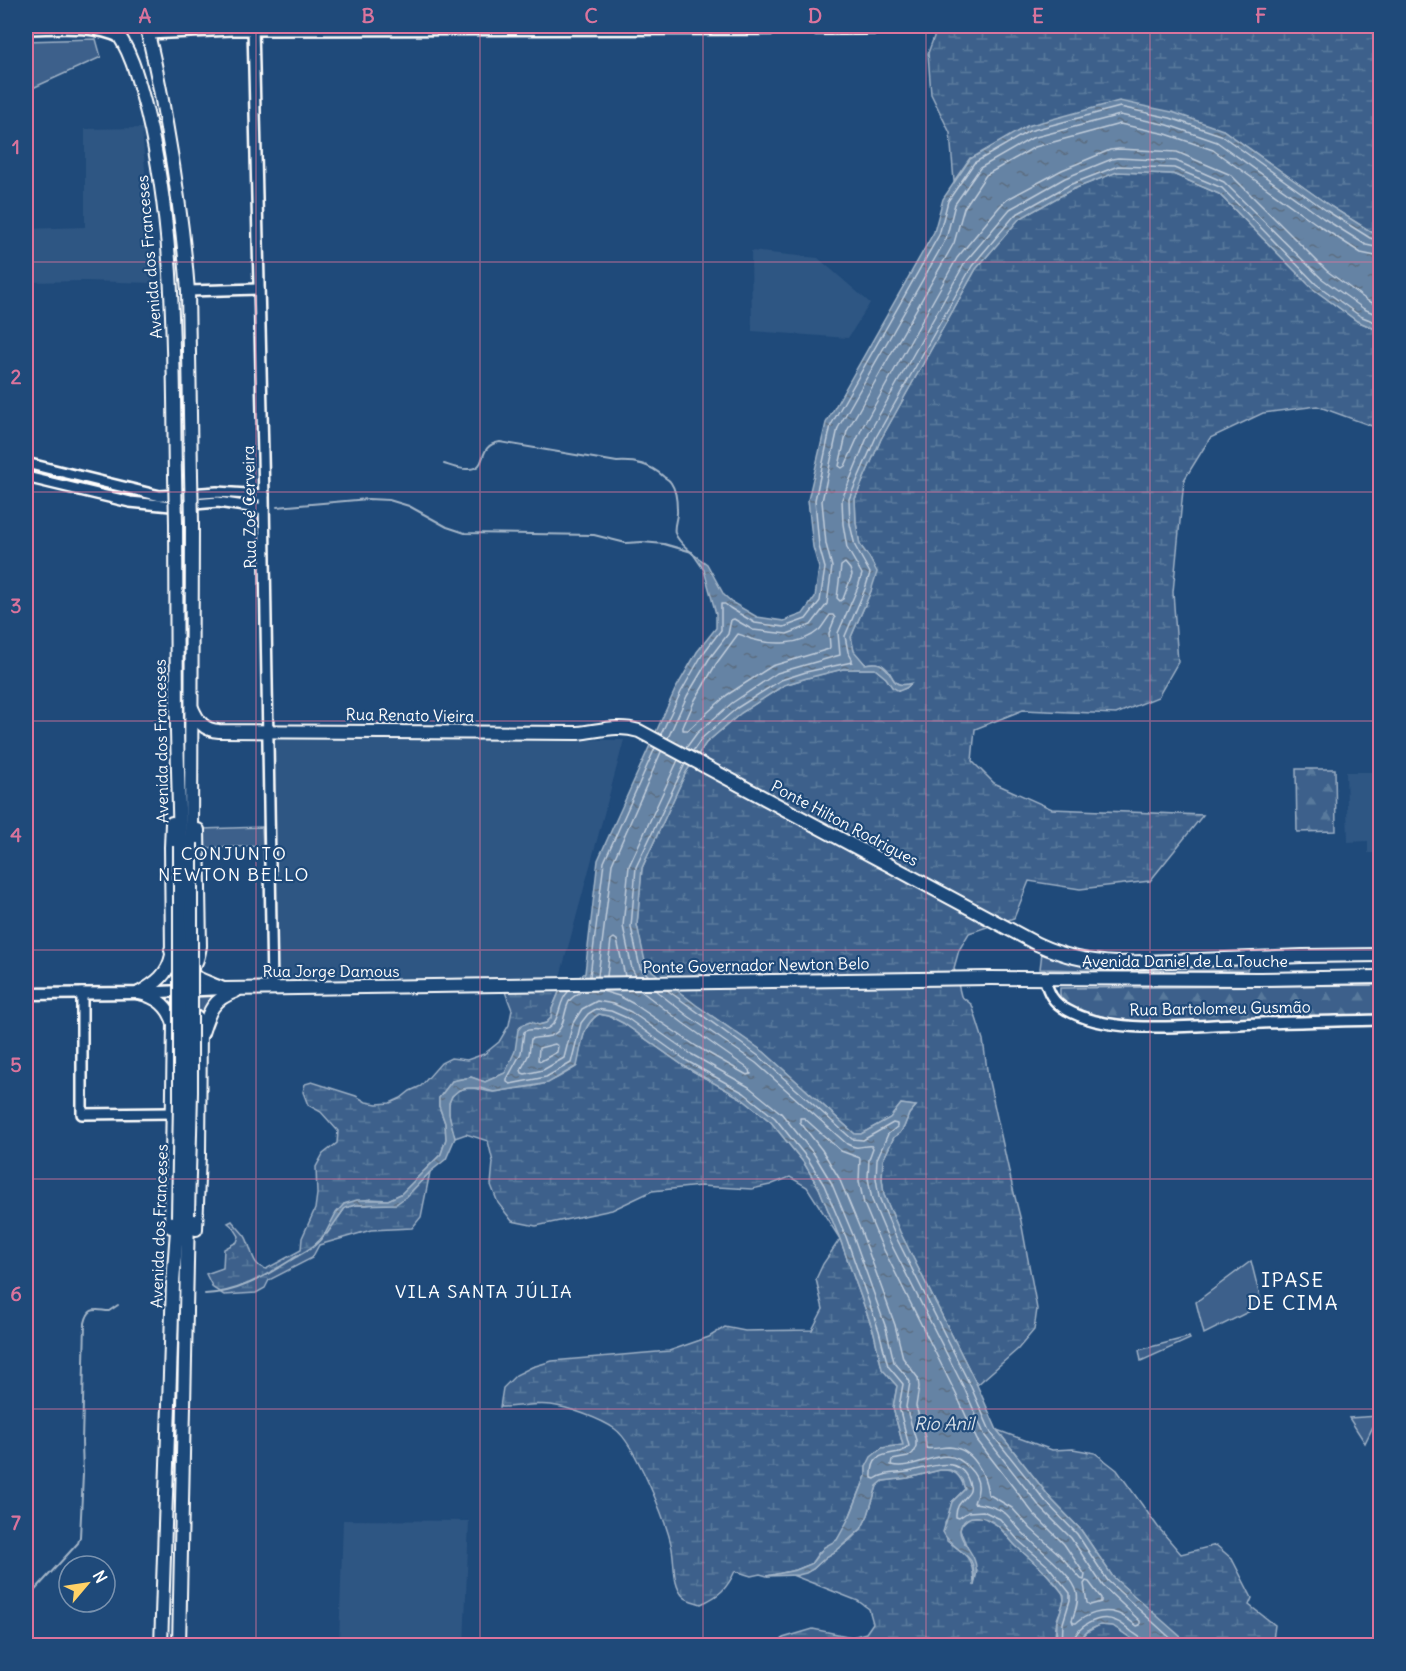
<svg xmlns="http://www.w3.org/2000/svg" width="1406" height="1671" font-family="Delius,sans-serif">
  <defs>
    <pattern id="forest-firs" width="22" height="20" patternUnits="userSpaceOnUse" patternTransform="scale(1.5)"><rect width="22" height="20" fill="#3c618b"/><path d="M5 1l3.5 6h-7zM16 11l3.5 6h-7z" fill="#59799c"/></pattern>
    <pattern id="wetland-marsh" width="20" height="14" patternUnits="userSpaceOnUse" patternTransform="scale(1.5)"><rect width="20" height="14" fill="#3c618b"/><path d="M1 5h8M5 5V1M11 12h8M15 12V8" fill="none" stroke="#59799c"/></pattern>
    <pattern id="water-ripples" width="26" height="14" patternUnits="userSpaceOnUse" patternTransform="scale(1.5)"><rect width="26" height="14" fill="#6583a4"/><path d="M2 4q2-2 4 0t4 0M15 11q2-2 4 0t4 0" fill="none" stroke="#5b6d81"/></pattern>
  </defs>
  <rect width="100%" height="100%" fill="#1f4a7a"/>
  <filter id="ink" filterUnits="userSpaceOnUse"><feTurbulence type="fractalNoise" baseFrequency=".0167" numOctaves="2"/><feDisplacementMap in="SourceGraphic" scale="12" xChannelSelector="R" yChannelSelector="G"/><feConvolveMatrix kernelMatrix="1 2 1 2 8 2 1 2 1" color-interpolation-filters="sRGB"/></filter>
  <g filter="url(#ink)">
    <g fill="#2e5683">
      <path d="M142 128 153 283 86 281 26 282V229L85 227V129Z"/>
      <path d="M751 251 818 258 870 303 848 338 752 331Z"/>
      <path d="M273 737 624 740 560 977 276 980Z"/>
      <path d="M1346 772H1380V853H1368V841L1348 842Z"/>
      <path d="M343 1520 469 1521 464 1645H339Z"/>
    </g>
    <g fill="#3c618b" stroke="#9eb0c5" stroke-width="1.5">
      <path d="M96 39 101 57 26 91V41Z"/>
      <path d="M26 467 81 481 79 482 65 480 58 482 26 474Z"/>
      <path d="M92 483 164 499V503L137 500 91 488Z"/>
      <path d="M262 827 263 846 203 848 202 829Z"/>
      <path d="M1042 953 1072 963 1096 967 1250 962 1247 970 1134 971 1040 969Z"/>
      <path d="M214 994 201 1014 177 1015 161 997Z"/>
      <path d="M1251 1261 1262 1305 1204 1334 1196 1302Z"/>
      <path d="M1189 1337 1190 1339 1141 1361 1139 1350Z"/>
      <path d="M1378 1416 1365 1443 1349 1418Z"/>
    </g>
    <g fill="url(#forest-firs)" stroke="#9eb0c5" stroke-width="1.5">
      <path d="M1296 769H1335L1336 831 1297 832Z"/>
      <path d="M1380 985V1014L1131 1022C1118 1020 1071 1011 1063 1001 1059 997 1060 993 1060 988Z"/>
    </g>
    <g fill="url(#wetland-marsh)" stroke="#9eb0c5" stroke-width="1.5">
      <path d="M938 26H1380V236L1373 233 1330 206 1223 130 970 158 954 181 950 133 931 94 928 53Z"/>
      <path d="M1117 172 1173 174 1219 194 1312 288 1357 321 1380 331V429L1317 406 1263 413 1210 438 1184 480 1173 592 1178 662 1158 697 1116 714 1023 710 975 729 972 761 994 783 1052 809 1203 815 1150 881 1080 889 1029 881 1014 918 969 933 959 950 954 968 961 996 972 1005 983 1040 988 1077 1012 1185 1021 1221 1037 1309 1034 1330 1018 1349 977 1385 900 1232 884 1195 882 1178 883 1160 894 1137 900 1133 904 1127 909 1114 916 1106 901 1104 890 1118 861 1134H855L764 1052 696 1005 645 966 637 925 642 868 686 772 706 743 741 713 784 685 807 678 843 669H875L886 678 892 687 899 690 906 688 910 684C889 689 895 670 880 664 875 662 870 663 865 664L854 652 851 637 871 591 869 557 860 545 856 523 855 499 881 439 976 269 1019 219 1071 190Z"/>
      <path d="M504 989 560 990 552 1009 551 1018 546 1023 518 1030 516 1051 505 1073 485 1082 471 1077 452 1081 439 1098V1106L445 1123 446 1139 441 1154 401 1194 388 1200 371 1199 344 1204 338 1218 345 1208 355 1205H367L406 1197 430 1172 421 1217 412 1228 371 1230 319 1245 312 1258 269 1280 265 1288 256 1293 224 1295 213 1288 206 1274 223 1268 224 1249 237 1242 239 1236 234 1228 228 1223 232 1221C236 1226 241 1231 245 1236 252 1247 251 1266 266 1269L301 1250 302 1238 315 1209 317 1194 316 1167 323 1154 337 1143 338 1131 321 1112 308 1105 303 1092 305 1084 312 1082 356 1096 366 1102 377 1104 390 1103 401 1098 410 1091 421 1086 441 1063 451 1058 467 1060 484 1054 499 1042 509 1025 512 1010Z"/>
      <path d="M599 1014 609 1016 623 1023 684 1066 741 1098 771 1122 804 1163 819 1188 840 1239 874 1333 882 1369 897 1386 893 1408 903 1445 882 1448 866 1467V1476L844 1530 837 1540 819 1552 811 1564 796 1570 767 1576 760 1574 751 1576 735 1571C727 1589 719 1596 701 1604 696 1602 688 1601 684 1597 672 1586 675 1564 672 1549 668 1525 635 1443 615 1429 601 1419 568 1407 551 1405 535 1403 517 1407 500 1407L503 1388 516 1375 532 1367 552 1361 669 1351 709 1337 725 1327 745 1331 812 1330 823 1309 816 1279 823 1264 840 1239 807 1187 790 1177 770 1185 752 1189 700 1186 652 1191 612 1210 536 1226 512 1221 498 1203 491 1185 493 1162 488 1141 466 1134 455 1138C452 1126 443 1105 454 1094 466 1082 480 1091 493 1092 499 1092 506 1090 512 1089 524 1088 537 1087 548 1082 558 1079 567 1072 576 1067 582 1047 581 1025 599 1014Z"/>
      <path d="M997 1430 1052 1450 1073 1449 1095 1453 1117 1470 1158 1527 1181 1554 1216 1545 1232 1559 1252 1598 1249 1605 1275 1625 1273 1639 1286 1645 1190 1646 1183 1641 1113 1577 1081 1530 1051 1499Z"/>
      <path d="M940 1470C955 1469 960 1475 965 1489L952 1502 948 1519 945 1523 947 1541C966 1553 973 1559 974 1582L977 1571 960 1530 962 1524 970 1517H983L997 1525 1015 1545 1044 1571 1062 1592C1067 1601 1060 1610 1057 1620 1055 1628 1055 1637 1056 1645L778 1646 783 1638 813 1629 852 1637 866 1633 873 1623 869 1609 858 1601 792 1575H798L813 1569 826 1557 836 1551 850 1540 861 1529 868 1515 877 1486 883 1481 908 1478Z"/>
      <path d="M1100 1625 1113 1626 1141 1645 1078 1646C1081 1634 1090 1630 1100 1625Z"/>
    </g>
    <path fill="url(#water-ripples)" stroke="#a3b5c8" stroke-width="1.5" d="M1119 101 1172 112 1223 130 1330 206 1373 233 1380 236V331L1357 321 1312 288 1219 194 1173 174 1117 172 1071 190 1019 219 976 269 881 439 855 499 856 523 860 545 869 557 877 572 871 591 851 637 854 651 865 664C870 663 876 662 880 664 897 672 887 690 912 683L906 688 899 691 892 687 886 678 875 669H843L807 678 784 685 741 713 706 743 686 772 642 868 637 925 646 966 696 1005 764 1052 855 1134H861L890 1118 901 1104 916 1106 909 1114 904 1127 900 1133 894 1137 883 1160 882 1178 884 1195 900 1232 977 1385 997 1430 1051 1499 1081 1530 1113 1577 1190 1645H1141L1113 1626 1100 1625 1089 1630 1080 1639 1078 1645H1056L1057 1622 1064 1600V1595C1051 1575 1033 1562 1016 1546 1009 1539 1004 1531 997 1525 988 1517 968 1511 961 1526 956 1536 971 1550 974 1559 978 1568 976 1577 974 1586 974 1579 975 1568 971 1561 963 1550 949 1545 943 1532L952 1502 965 1489 962 1480 956 1473 950 1470H940L908 1478 883 1481 877 1486 868 1515 861 1529 836 1551 826 1557 813 1569 806 1573 798 1575 767 1576 796 1570 811 1564 824 1547 837 1540 850 1516 866 1476V1467L871 1457 882 1448 903 1445 893 1408 897 1386 882 1369 874 1333 840 1239 819 1188 804 1163 771 1122 741 1098 684 1066 623 1023 609 1016 599 1014C581 1025 582 1047 577 1066L548 1083 531 1086 494 1092 480 1088H468L459 1090 452 1096 449 1103V1114L455 1138 446 1159 430 1172 406 1197 396 1204 355 1205 345 1208 327 1234H325L336 1213 344 1204 357 1200H388L401 1194 441 1154 446 1139 445 1123 439 1106V1098L452 1081 471 1077 485 1082 505 1073 515 1051 518 1030 522 1025 530 1022 539 1025 546 1023 551 1018 552 1009 560 990 585 973 598 860 675 690 697 652 716 628V614L704 570 693 554 707 564 724 595 733 603 757 617 784 621 803 614 815 597 819 568 813 547 808 500 826 423 934 232 943 199 970 159 1027 126Z"/>
    <g fill="none" stroke-linecap="round" stroke-linejoin="round">
      <g stroke="#c1cddb" stroke-width="1.5">
        <path d="M1380 257 1361 253 1318 225 1213 150 1166 134 1120 124 1035 147 986 175 964 208 954 243 847 431 839 466 842 468 845 466 862 428 957 258 1001 205 1008 199 1062 170 1110 150 1119 149 1177 152 1231 175 1327 271 1368 301 1380 306"/>
        <path d="M845 563 850 569 852 575 843 599 840 601 837 598 841 566Z"/>
        <path d="M830 615H833L835 618 829 633 830 647 829 649 772 666 727 695 688 730H683V727L695 700 716 664 738 634C743 635 746 637 751 639 772 645 801 646 819 630 823 626 826 620 830 615Z"/>
        <path d="M661 734 681 692 702 655 721 630V604H725L730 608 755 623 784 627 806 619 820 601 825 568 819 546 815 500 831 425 939 235 948 201 974 163 1029 131 1120 107 1170 118 1221 135 1327 211 1370 238 1380 241"/>
        <path d="M668 738 687 696 709 659 728 634 731 620 734 619 753 630 787 634 811 625 827 604 832 567 826 544 822 501 838 428 946 239 955 204 980 168 1032 138 1120 115 1168 125 1217 142 1323 218 1366 245 1380 248"/>
        <path d="M686 748 697 733 732 703 777 673 840 655 838 633 858 587 862 574 847 548 843 524 842 499 869 433 966 261 1010 209 1065 178 1112 159 1118 158 1176 161 1224 182 1321 278 1364 309 1380 316"/>
        <path d="M693 751 702 738 737 708 781 680 806 672 852 662V659L848 652 845 636 865 589 870 573 855 546 850 524 849 499 876 437 972 266 1015 215 1069 185 1118 166 1174 168 1222 188 1316 284 1360 316 1380 324"/>
        <path d="M648 975 640 968 631 927 636 867 685 764"/>
        <path d="M590 976 604 862 655 748"/>
        <path d="M598 976 612 864 661 752"/>
        <path d="M607 976 611 940 614 938 617 940 625 976"/>
        <path d="M636 976 632 969 623 926 629 866 678 760"/>
        <path d="M667 990 760 1057 852 1139 863 1140 893 1123 897 1124V1127L888 1134 877 1159 876 1178 879 1197 895 1235 971 1387 991 1433 1046 1502 1077 1534 1108 1581 1179 1646"/>
        <path d="M582 991C578 994 573 996 570 1000 562 1012 567 1030 550 1036 543 1038 536 1037 531 1039L529 1054 521 1070 522 1073 525 1074 543 1070 564 1058 573 1023 582 1009 597 1001 614 1004 631 1012 691 1054 749 1087 781 1113 814 1154 831 1182 853 1235 886 1328 894 1362 907 1377 910 1382 906 1407 916 1440V1446L913 1453 908 1457 892 1460 891 1465C918 1472 945 1440 969 1468 974 1473 979 1481 978 1489 978 1495 975 1498 974 1503 986 1505 994 1506 1005 1513 1012 1519 1017 1528 1024 1534 1037 1548 1074 1575 1077 1593 1079 1602 1075 1612 1072 1620L1073 1623H1076C1087 1614 1102 1609 1116 1613 1124 1615 1131 1622 1137 1626L1140 1625V1621L1103 1586 1071 1538 1040 1507 985 1436 965 1390 888 1238 872 1200 868 1178 869 1159 873 1148 872 1146C864 1144 859 1151 847 1144L756 1063 688 1016 655 990"/>
        <path d="M602 991 619 996 634 1004 696 1046 747 1075 751 1074 750 1070 683 1023 641 991"/>
        <path d="M568 992C558 1001 561 1018 551 1026 543 1034 532 1026 524 1032L521 1053 507 1079V1082L510 1084 546 1077 571 1063 581 1023 588 1014 596 1009 611 1011 627 1018 687 1061 744 1093 775 1118 808 1159 824 1185 846 1237 879 1331 888 1366 903 1384 899 1407 909 1446C899 1460 870 1444 872 1478L875 1479C885 1472 896 1474 907 1472 929 1468 962 1451 970 1486 973 1497 955 1499 956 1517L959 1518 968 1512 983 1511 1000 1519 1019 1541 1048 1566 1066 1588 1070 1593V1600L1063 1623 1062 1646"/>
        <path d="M555 1044 558 1046 557 1052 541 1061 538 1060 539 1048Z"/>
        <path d="M800 1118H804L841 1151 860 1158 859 1181 864 1204 880 1242 956 1394 977 1440 1033 1513 1064 1544 1085 1575 1084 1580 1081 1579 1060 1555 1031 1529 1012 1508 988 1494C985 1474 974 1448 949 1447 941 1447 932 1450 926 1448L925 1438 916 1406 919 1387 918 1378 903 1358 895 1325 861 1231 839 1178 822 1150 800 1122Z"/>
        <path d="M1086 1581 1089 1582 1101 1598V1602L1090 1605 1087 1603 1084 1584Z"/>
        <path d="M1072 1646C1074 1627 1099 1613 1116 1621 1122 1623 1127 1628 1132 1632 1138 1636 1143 1638 1144 1646"/>
      </g>
      <g stroke="#a3b5c8" stroke-width="2">
        <path d="M444 464C451 466 461 470 469 469 490 468 475 446 500 442L617 462C635 461 650 464 664 477 667 479 670 480 671 483 676 490 677 502 677 510 678 518 673 525 675 533 678 542 686 547 693 554"/>
        <path d="M277 507 368 499 389 500 409 506 447 527 465 533 594 535 626 543 642 542 664 544 692 552"/>
        <path d="M205 1294C237 1293 264 1277 291 1260 306 1250 313 1250 325 1234"/>
        <path d="M26 1600 78 1543 80 1537 83 1474 82 1442 85 1323C89 1306 95 1310 109 1311L118 1305"/>
      </g>
      <g stroke="#fff" stroke-width="14">
        <g id="tertiary">
          <path d="M253 26 264 498 272 988"/>
          <path d="M26 29C57 29 92 24 121 38"/>
          <path d="M148 34 233 30 874 29V26"/>
          <path d="M188 291 259 289"/>
          <path d="M26 463 160 496 217 492 264 495"/>
          <path d="M26 477 130 502 171 506 218 502 264 509"/>
          <path d="M1044 978C1049 993 1052 1002 1067 1010 1113 1036 1188 1025 1239 1024 1286 1022 1333 1021 1380 1020"/>
          <path d="M82 993V1114L172 1113"/>
        </g>
      </g>
      <g stroke="#fff" stroke-width="15">
        <path id="secondary" d="M26 994 139 993 223 989"/>
      </g>
      <g stroke="#fff" stroke-width="16">
        <g id="primary">
          <path d="M112 26C132 50 139 83 147 113 176 232 173 354 175 475"/>
          <path d="M146 26C155 61 162 98 168 135 177 186 184 239 188 291L191 475"/>
          <path d="M176 523 177 732 180 846"/>
          <path d="M192 708C198 721 203 730 219 731L578 733C599 731 618 724 639 731L1037 944C1063 956 1088 962 1117 963L1303 956 1380 955"/>
          <path d="M191 843 192 523"/>
          <path d="M171 950C175 974 204 980 223 989L990 978 1260 979 1380 977"/>
          <path d="M185 970C197 968 198 957 200 946L198 830"/>
          <path d="M139 993C157 997 169 1006 174 1024L171 1227"/>
          <path d="M139 993C156 983 168 975 172 955L171 847 172 823"/>
          <path d="M184 1015C194 1013 199 1018 200 1027L199 1154 196 1229"/>
          <path d="M202 1033C209 1011 213 999 236 991"/>
          <path d="M161 1646 173 1283 178 1217"/>
          <path d="M179 1646 188 1215"/>
        </g>
      </g>
      <use href="#tertiary" stroke="#1f4a7a" stroke-width="9"/>
      <use href="#secondary" stroke="#1f4a7a" stroke-width="10"/>
      <use href="#primary" stroke="#1f4a7a" stroke-width="12"/>
      <g stroke="#fff" stroke-width="16" stroke-linecap="butt">
        <g id="primary-bridge">
          <path d="M175 475 176 523"/>
          <path d="M191 475 192 523"/>
          <path d="M188 1215 191 1092V843"/>
          <path d="M178 1217 180 1101V846"/>
        </g>
      </g>
      <use href="#primary-bridge" stroke="#1f4a7a" stroke-width="12"/>
    </g>
  </g>
  <path fill="none" stroke="#da749d" stroke-width="1.5" stroke-opacity="0.55" d="M256 26V1646M480 26V1646M703 26V1646M926 26V1646M1150 26V1646M26 262H1380M26 492H1380M26 721H1380M26 950H1380M26 1179H1380M26 1409H1380"/>
  <g text-anchor="middle" dominant-baseline="central" stroke-width="4.5" stroke-linejoin="round" paint-order="stroke">
    <g font-size="16" fill="#fff" stroke="#1f4a7a">
      <text transform="translate(149 257) rotate(-95)">Avenida dos Franceses</text>
      <text transform="translate(249 507) rotate(-91)">Rua Zoé Cerveira</text>
      <text transform="translate(410 715) rotate(1)">Rua Renato Vieira</text>
      <text transform="translate(161 741) rotate(-91)">Avenida dos Franceses</text>
      <text transform="translate(845 823) rotate(28)">Ponte Hilton Rodrigues</text>
      <text x="1185" y="961">Avenida Daniel de La Touche</text>
      <text transform="translate(756 965) rotate(-1)">Ponte Governador Newton Belo</text>
      <text x="331" y="971">Rua Jorge Damous</text>
      <text transform="translate(1220 1008) rotate(-1)">Rua Bartolomeu Gusmão</text>
      <text transform="translate(159 1226) rotate(-88)">Avenida dos Franceses</text>
    </g>
    <g font-size="18" letter-spacing="1.5" fill="#fff" stroke="#1f4a7a">
      <text x="234" y="853">CONJUNTO<tspan x="234" dy="21">NEWTON BELLO</tspan></text>
      <text x="484" y="1291">VILA SANTA JÚLIA</text>
    </g>
    <g font-size="18" font-style="italic" fill="#d8e0e8" stroke="#1f4a7a">
      <text x="944" y="1423">Rio Anil</text>
    </g>
    <g font-size="20" letter-spacing="1.5" fill="#fff" stroke="#1f4a7a">
      <text x="1293" y="1279">IPASE<tspan x="1293" dy="23">DE CIMA</tspan></text>
    </g>
  </g>
  <rect width="1406" height="1671" fill="none" stroke="#1f4a7a" stroke-width="66"/>
  <g transform="translate(87 1584) rotate(61)"><circle r="28" fill="#1f4a7a" stroke="#7992af" stroke-width="1.5"/>
  <path d="M0-4.5L10 22L0 15L-10 22Z" fill="#ffd166"/>
  <text y="-9" font-size="16" font-weight="bold" text-anchor="middle" fill="#ffffff">N</text>
  </g>
  <rect x="33" y="33" width="1340" height="1605" fill="none" stroke="#da749d" stroke-width="2"/>
  <g font-size="20" text-anchor="middle" font-weight="bold" fill="#da749d">
    <text x="145" y="23">A</text>
    <text x="368" y="23">B</text>
    <text x="591" y="23">C</text>
    <text x="815" y="23">D</text>
    <text x="1038" y="23">E</text>
    <text x="1261" y="23">F</text>
    <text x="16" y="154">1</text>
    <text x="16" y="384">2</text>
    <text x="16" y="613">3</text>
    <text x="16" y="842">4</text>
    <text x="16" y="1072">5</text>
    <text x="16" y="1301">6</text>
    <text x="16" y="1530">7</text>
  </g>
</svg>
